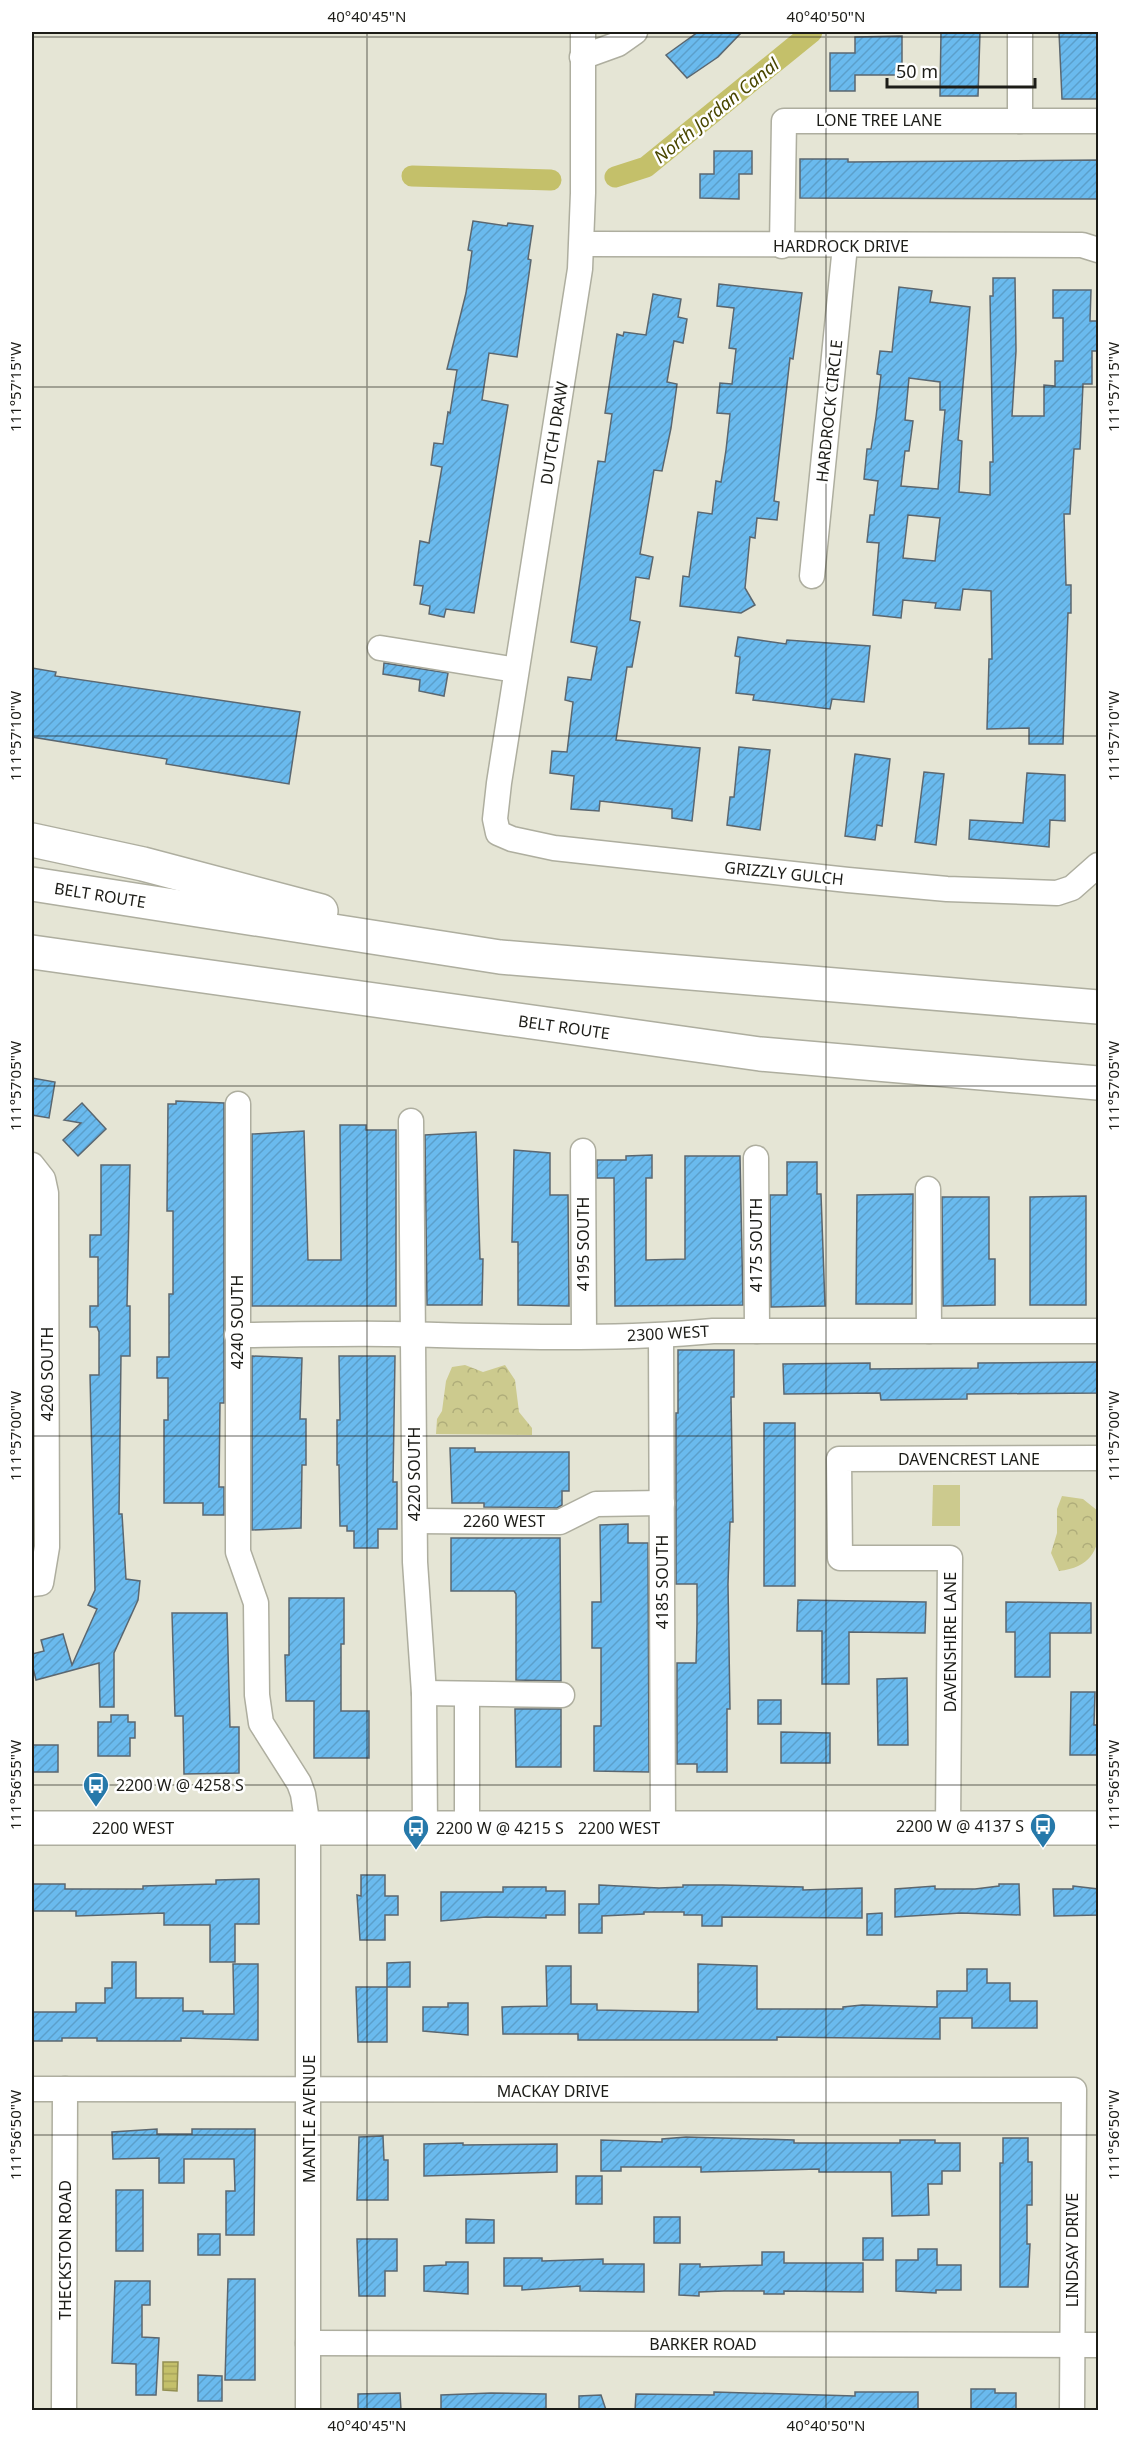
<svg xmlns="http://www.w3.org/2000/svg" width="1130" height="2442" font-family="'Noto Sans',sans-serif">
  <defs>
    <pattern id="park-crowns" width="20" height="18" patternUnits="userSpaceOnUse" patternTransform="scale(1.5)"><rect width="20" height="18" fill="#ccca8e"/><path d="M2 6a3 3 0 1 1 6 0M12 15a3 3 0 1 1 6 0" fill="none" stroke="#afad7a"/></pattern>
    <pattern id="water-rules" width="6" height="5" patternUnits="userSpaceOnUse" patternTransform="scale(1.5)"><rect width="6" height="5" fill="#c4c06a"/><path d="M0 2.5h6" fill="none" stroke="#a8a45b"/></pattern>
    <pattern id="building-hatch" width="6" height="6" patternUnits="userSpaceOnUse" patternTransform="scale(1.5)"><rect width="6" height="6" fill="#6abaee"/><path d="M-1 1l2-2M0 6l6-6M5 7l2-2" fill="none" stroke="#5b9fcb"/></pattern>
  </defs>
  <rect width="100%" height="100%" fill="#e5e5d5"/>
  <g fill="url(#park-crowns)">
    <path d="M465 1365 483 1372 505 1365 515 1380 519 1412 532 1428V1435L436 1434 437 1419 442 1411 446 1381 452 1367Z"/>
    <path d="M1062 1496 1083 1499 1098 1511C1102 1543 1096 1567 1059 1571L1051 1553 1057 1533V1509Z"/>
  </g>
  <path fill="#ccca8e" d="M933 1485H960V1526H932Z"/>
  <path fill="url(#water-rules)" stroke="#928f51" stroke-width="1.5" d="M163 2362H178L177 2391 163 2390Z"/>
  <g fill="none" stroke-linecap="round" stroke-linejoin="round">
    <g stroke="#c4c06a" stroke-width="21">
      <path d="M412 176 551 180"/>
      <path d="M615 177 646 167 812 32"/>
    </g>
  </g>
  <g fill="url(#building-hatch)" stroke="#5b6770" stroke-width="1.5" fill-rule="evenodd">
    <path d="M698 32H742L718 57 687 78 666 55Z"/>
    <path d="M941 32H980L978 96H940Z"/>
    <path d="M1059 32H1098V99H1062Z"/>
    <path d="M902 36V75H855V91H830V53H855V37Z"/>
    <path d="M714 151H752V174H739V199L700 198V174H714Z"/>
    <path d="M800 159H848V162L1097 160V199L800 198Z"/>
    <path d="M473 221 507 226 508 223 533 226 528 259 531 260 517 357 489 353 482 400 508 405 474 613 446 609 444 617 429 614 430 606 420 604 423 586 414 585 420 541 429 543 442 467 431 465 434 443 443 444 448 412 450 413 457 370 447 369 466 293 472 251 468 250Z"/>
    <path d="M993 278H1015L1016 351 1012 416H1044V385L1055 386V361H1063V318H1053V290H1091L1090 321H1098V351H1092V384H1083L1080 449H1074L1070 514H1064L1066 585H1071V613H1068L1063 744H1029V728L987 729 989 659H992L991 591 963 589 960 610 935 608 936 603 903 600 901 618 873 615 879 543 867 542 870 515H874L878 481 864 479 867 449H871L876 417 881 375 877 374 880 351 892 352 899 287 932 291 930 302 970 307 958 440 962 441 959 492 990 495V462H993L990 296H993ZM909 378 940 382V410H945L938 489 901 486 905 451H909L913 421 905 420ZM908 515 940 518 935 561 903 558Z"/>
    <path d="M719 284 802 293 793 359 790 358 774 501 779 502 777 520 757 518 755 538 750 537 745 588 755 605 741 613 680 606 683 576 689 577 698 512 712 514 716 481 721 482 726 450 730 414 717 413 720 383 732 384 736 349 729 348 734 308 717 306Z"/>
    <path d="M653 294 681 299 678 317 687 319 683 343 674 341 667 382 677 384 671 428 662 471 654 470 640 554 653 557 649 579 636 577 630 620 640 622 632 667H627L616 740 700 748 692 821 672 818V809L600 801 599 811 571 809 574 776 550 773 552 751 567 752 573 702 565 700 568 677 591 680 597 647 571 642 598 461 605 462 612 414 605 413 617 334 623 336 624 332 646 335Z"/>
    <path d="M738 637 786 644 787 640 870 646 864 702 832 699 830 709 753 700 754 695 736 693 740 657 735 656Z"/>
    <path d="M384 663 448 673 444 696 419 691 420 680 383 674Z"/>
    <path d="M32 668 56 672 55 676 300 712 289 784 166 764 167 759 32 737Z"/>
    <path d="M739 747 770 750 760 830 727 825 730 797H734Z"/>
    <path d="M855 754 890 759 882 826 877 825 875 840 845 836Z"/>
    <path d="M924 772 944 774 936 845 915 842Z"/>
    <path d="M1027 773 1065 775V821L1050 820 1049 847 969 839 970 820 1023 823Z"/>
    <path d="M32 1078 55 1082 49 1118 32 1115Z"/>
    <path d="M176 1101 224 1103V1403H220L219 1487H224V1515H203V1503H164V1420H168V1378H157V1357H169V1294H173V1211H167L168 1104H176Z"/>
    <path d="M82 1103 106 1129 78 1156 63 1140 81 1123 64 1120Z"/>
    <path d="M340 1125H366V1130H396V1306H252V1134L304 1131 308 1260H341Z"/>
    <path d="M476 1132 480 1259H483L482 1305H427L425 1135Z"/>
    <path d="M514 1150 550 1153V1195H568L569 1306 518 1305V1242H512Z"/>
    <path d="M652 1155V1178H646V1260L685 1259V1156H740L743 1305 615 1306 614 1178H597V1160H626V1156Z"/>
    <path d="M787 1162H817V1194H821L825 1306 771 1307 770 1195H787Z"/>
    <path d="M101 1165H130L127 1306H130V1356H121L119 1514H122L126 1579 140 1581 138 1600 114 1653V1707H100L99 1663 36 1680 32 1664V1654L44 1651 41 1640 63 1634 72 1665 97 1609 88 1605 95 1590 90 1375H99V1332L97 1327H90V1306H98V1257H90V1235H101Z"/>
    <path d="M913 1194 912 1304H856L857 1195Z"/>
    <path d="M1086 1196V1305H1030V1197Z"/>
    <path d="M942 1197H989V1259H995V1305L943 1306Z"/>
    <path d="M678 1350H734V1397H731L733 1522H730L728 1584 730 1709H727V1772H697V1764H677V1663H696L697 1624V1584H676V1413H678Z"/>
    <path d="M252 1356 302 1358 300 1419H306V1465H302L301 1528 252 1530Z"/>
    <path d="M339 1356H395L393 1482H397V1529H378V1548H354V1531H347V1526H340L339 1465H337V1420H340Z"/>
    <path d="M1098 1362V1393L967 1394V1399L881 1400 880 1393 784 1394 783 1364 870 1363V1369L978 1368V1363Z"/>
    <rect x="764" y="1423" width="31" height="163"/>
    <path d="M450 1448H475V1452H569V1491H562V1505L557 1508 484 1507V1503H452Z"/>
    <path d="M628 1524V1543H648L649 1772 594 1771V1726H601V1648H592V1602H601L600 1525Z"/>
    <path d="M451 1538H560L561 1681 516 1680V1594L514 1591H451Z"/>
    <path d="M289 1598H344V1644H341V1711H369V1758H314V1701H286L285 1655H289Z"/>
    <path d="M798 1600 926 1602 925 1633 849 1632V1684H822V1631H797Z"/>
    <path d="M1006 1602 1091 1603V1633H1050V1677H1015V1632H1006Z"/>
    <path d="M172 1613H227L230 1727H239V1773L184 1774 183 1716H175Z"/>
    <path d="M907 1678 908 1745H878L877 1679Z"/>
    <path d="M1071 1692H1095L1094 1725H1098V1755H1070Z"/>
    <rect x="758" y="1700" width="23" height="24"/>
    <path d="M515 1709H561V1767H516Z"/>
    <path d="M111 1715H128V1722H135V1738H130V1756H98V1722H111Z"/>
    <path d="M781 1732 830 1733V1763H781Z"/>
    <rect x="32" y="1745" width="26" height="27"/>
    <path d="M361 1875H385V1896H398V1915H385V1940H360L357 1895 361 1896Z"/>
    <path d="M259 1879V1924H235V1962H210V1925H164V1913L76 1916V1911H32V1884H65V1889H143V1886L216 1884V1880Z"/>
    <path d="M999 1884H1019L1020 1915 961 1913 895 1917V1889L935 1886V1889H975L999 1886Z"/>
    <path d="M599 1885 659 1888 683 1887V1885H722L803 1887V1890L862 1888V1918L722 1917V1926H702V1915H684V1912H644V1914L602 1916V1933H579V1904H599Z"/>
    <path d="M1073 1886 1098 1889V1915L1054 1916 1053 1889H1073Z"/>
    <path d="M503 1887H546V1891H565V1915H546V1918L486 1917 441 1921V1892H503Z"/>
    <path d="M882 1913V1935H867V1914Z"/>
    <path d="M112 1962H136V1998H183V2011H203V2014H234L233 1964H258V2040L181 2038V2041H97V2038H62V2041H32V2012H76V2003H105V1988H112Z"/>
    <path d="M410 1962V1987H387V1963Z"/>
    <path d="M698 1964 757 1966V2009H843V2007L862 2005 937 2007V1991H967V1969H987V1983H1010V2001H1037V2028H972V2018H940V2039L777 2037V2040H578V2034H503L502 2007 547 2006 546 1966H571V2004H597V2010L698 2012Z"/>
    <path d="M356 1987H387V2042H358Z"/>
    <path d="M448 2003H468V2035L423 2031V2007H448Z"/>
    <path d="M157 2129V2134H192V2129H255L254 2235H226V2191H235L234 2159H184V2183H159V2158L113 2159 112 2132Z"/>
    <path d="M383 2136 384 2160H388V2200H357L359 2137Z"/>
    <path d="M686 2137 794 2140V2143H900V2140H935V2143H960V2171H942V2184H928L929 2215 892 2216 891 2172H819V2169L701 2172V2167H621V2171H601V2140L662 2142V2139Z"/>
    <path d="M1003 2138H1028V2162H1032V2205H1027V2244H1030L1028 2287H1000V2163H1003Z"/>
    <path d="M463 2143V2145L557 2144V2172L424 2176V2144Z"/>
    <rect x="576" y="2176" width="26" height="28"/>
    <rect x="116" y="2190" width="27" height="61"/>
    <rect x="654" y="2217" width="26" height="26"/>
    <path d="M466 2219 494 2220V2243H466Z"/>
    <rect x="198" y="2234" width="22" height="21"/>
    <rect x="863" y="2238" width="20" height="22"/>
    <path d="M357 2239H397V2271H385V2296H359Z"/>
    <path d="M918 2249H937V2265H961V2290H936V2293L896 2291V2260H918Z"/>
    <path d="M762 2252H784V2263H863V2292L784 2291V2294H764V2291H724L699 2292V2296L679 2295 680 2264H700V2267L762 2265Z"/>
    <path d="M504 2258H542V2261L603 2259V2264H644V2292L580 2291V2286L522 2290V2286H504Z"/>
    <path d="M446 2262H468V2294L424 2291V2266L446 2265Z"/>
    <path d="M228 2279H255V2380H225Z"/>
    <path d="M115 2281H150V2305H142V2337L159 2338 156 2395H136V2364L112 2363Z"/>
    <path d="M198 2375 222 2376V2401H198Z"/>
    <path d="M971 2389H995V2393H1016V2410H971Z"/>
    <path d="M714 2392 855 2396V2392H918V2410H635L636 2394 714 2395Z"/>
    <path d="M400 2393 401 2410H358V2394Z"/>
    <path d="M491 2393 546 2394V2410H441V2395Z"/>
    <path d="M601 2395 606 2410H579V2396Z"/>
  </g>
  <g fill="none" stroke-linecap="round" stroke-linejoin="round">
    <g stroke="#aeae9f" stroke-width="27">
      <g id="street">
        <path d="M583 32V193L580 269 499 783 495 819 498 833 512 839 554 848 848 880 947 889 1057 893 1072 888 1098 865"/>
        <path d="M582 57 618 44 635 32"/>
        <path d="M1020 121V32"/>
        <path d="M583 244 1082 245 1098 250"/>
        <path d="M782 246 784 121H1098"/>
        <path d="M812 576 845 246"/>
        <path d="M380 648 516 670"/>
        <path d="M238 1104V1552L256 1603 257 1695 261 1723 299 1783 303 1794 308 1828V2410"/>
        <path d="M411 1121 415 1562 424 1693 425 1828"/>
        <path d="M583 1151 584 1336"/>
        <path d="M756 1158 757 1331"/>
        <path d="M32 1165 43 1179 46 1193 47 1547 41 1583 32 1584"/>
        <path d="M928 1189 929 1331"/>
        <path d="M237 1335C289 1335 341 1333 393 1334 499 1336 607 1341 713 1331H1098"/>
        <path d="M661 1336 663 1828"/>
        <path d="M415 1521 560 1522 596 1504 662 1503"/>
        <path d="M424 1693 562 1695"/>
        <path d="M467 1828V1694"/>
        <path d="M948 1829 950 1558H840L839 1459 1098 1458"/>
        <path d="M32 2089 1074 2090 1072 2410"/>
        <path d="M308 2343 1098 2345"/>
        <path d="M64 2410 65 2089"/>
      </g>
    </g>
    <g stroke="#aeae9f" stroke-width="36">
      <path id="secondary" d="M32 1828H1098"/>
    </g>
    <g stroke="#aeae9f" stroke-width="36">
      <g id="highway">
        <path d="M32 840 143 864 321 911"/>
        <path d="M32 884 500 957 1098 1007"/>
        <path d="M32 952 760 1054 1098 1083"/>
      </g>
    </g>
    <use href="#street" stroke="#fff" stroke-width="24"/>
    <use href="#secondary" stroke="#fff" stroke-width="33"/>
    <use href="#highway" stroke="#fff" stroke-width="33"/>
  </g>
  <path fill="none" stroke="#1c1c17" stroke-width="1.5" stroke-opacity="0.45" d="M367 32V2410M826 32V2410M32 37H1098M32 387H1098M32 736H1098M32 1086H1098M32 1436H1098M32 1785H1098M32 2135H1098"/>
  <defs>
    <g id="bus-pin" transform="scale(1.35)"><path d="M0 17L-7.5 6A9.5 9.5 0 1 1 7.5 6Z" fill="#2679aa" stroke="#fff"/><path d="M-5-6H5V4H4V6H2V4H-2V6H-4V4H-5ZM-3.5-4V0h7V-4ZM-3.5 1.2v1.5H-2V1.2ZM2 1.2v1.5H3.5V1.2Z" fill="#fff"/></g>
  </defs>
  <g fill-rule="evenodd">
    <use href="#bus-pin" x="96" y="1785"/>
    <use href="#bus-pin" x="1043" y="1826"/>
    <use href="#bus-pin" x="416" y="1828"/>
  </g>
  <g text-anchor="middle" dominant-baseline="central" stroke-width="5" stroke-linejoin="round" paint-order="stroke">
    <g font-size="16" fill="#1c1c17" stroke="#fff">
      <text x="879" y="120">LONE TREE LANE</text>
      <text x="841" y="246">HARDROCK DRIVE</text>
      <text transform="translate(829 411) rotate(-84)">HARDROCK CIRCLE</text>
      <text transform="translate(554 433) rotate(-81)">DUTCH DRAW</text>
      <text transform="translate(784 873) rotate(6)">GRIZZLY GULCH</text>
      <text transform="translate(100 895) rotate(9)">BELT ROUTE</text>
      <text transform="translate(564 1027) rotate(8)">BELT ROUTE</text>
      <text transform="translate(583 1244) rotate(-90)">4195 SOUTH</text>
      <text transform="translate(756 1245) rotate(-90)">4175 SOUTH</text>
      <text transform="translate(237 1322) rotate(-90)">4240 SOUTH</text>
      <text transform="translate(668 1333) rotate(-3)">2300 WEST</text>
      <text transform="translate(47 1374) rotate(-90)">4260 SOUTH</text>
      <text x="969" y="1459">DAVENCREST LANE</text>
      <text transform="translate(414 1474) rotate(-90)">4220 SOUTH</text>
      <text x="504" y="1521">2260 WEST</text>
      <text transform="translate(662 1582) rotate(-90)">4185 SOUTH</text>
      <text transform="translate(950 1642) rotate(-90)">DAVENSHIRE LANE</text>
      <text x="133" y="1828">2200 WEST</text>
      <text x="619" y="1828">2200 WEST</text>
      <text x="553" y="2091">MACKAY DRIVE</text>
      <text transform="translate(309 2119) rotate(-90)">MANTLE AVENUE</text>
      <text transform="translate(65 2250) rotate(-90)">THECKSTON ROAD</text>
      <text transform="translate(1072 2250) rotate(-90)">LINDSAY DRIVE</text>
      <text x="703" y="2344">BARKER ROAD</text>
    </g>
    <g font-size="16" fill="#1c1c17" stroke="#fff" text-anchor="start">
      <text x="116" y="1785">2200 W @ 4258 S</text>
      <text x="1024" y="1826" text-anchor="end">2200 W @ 4137 S</text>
      <text x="436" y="1828">2200 W @ 4215 S</text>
    </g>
    <g font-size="18" font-style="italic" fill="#4a4700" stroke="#fff">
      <text transform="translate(716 110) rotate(-39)">North Jordan Canal</text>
    </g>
  </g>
  <rect width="1130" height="2442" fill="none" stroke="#ffffff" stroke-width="66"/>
  <path d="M887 78v9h148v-9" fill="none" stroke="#1c1c17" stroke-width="3"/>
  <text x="896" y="78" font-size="18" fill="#1c1c17" stroke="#ffffff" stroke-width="4.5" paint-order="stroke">50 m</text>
  <rect x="33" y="33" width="1064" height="2376" fill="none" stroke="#1c1c17" stroke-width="2"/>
  <g font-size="15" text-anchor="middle" fill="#1c1c17">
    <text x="367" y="22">40°40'45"N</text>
    <text x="826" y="22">40°40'50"N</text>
    <text transform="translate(1114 387) rotate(-90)" y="5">111°57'15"W</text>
    <text transform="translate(16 387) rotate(-90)" y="5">111°57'15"W</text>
    <text transform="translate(16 736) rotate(-90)" y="5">111°57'10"W</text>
    <text transform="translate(1114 736) rotate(-90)" y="5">111°57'10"W</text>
    <text transform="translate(1114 1086) rotate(-90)" y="5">111°57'05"W</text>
    <text transform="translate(16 1086) rotate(-90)" y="5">111°57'05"W</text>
    <text transform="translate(1114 1436) rotate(-90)" y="5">111°57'00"W</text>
    <text transform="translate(16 1436) rotate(-90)" y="5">111°57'00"W</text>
    <text transform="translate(16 1785) rotate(-90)" y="5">111°56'55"W</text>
    <text transform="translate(1114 1785) rotate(-90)" y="5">111°56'55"W</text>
    <text transform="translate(16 2135) rotate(-90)" y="5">111°56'50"W</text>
    <text transform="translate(1114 2135) rotate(-90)" y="5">111°56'50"W</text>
    <text x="367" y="2431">40°40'45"N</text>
    <text x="826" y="2431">40°40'50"N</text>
  </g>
</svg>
